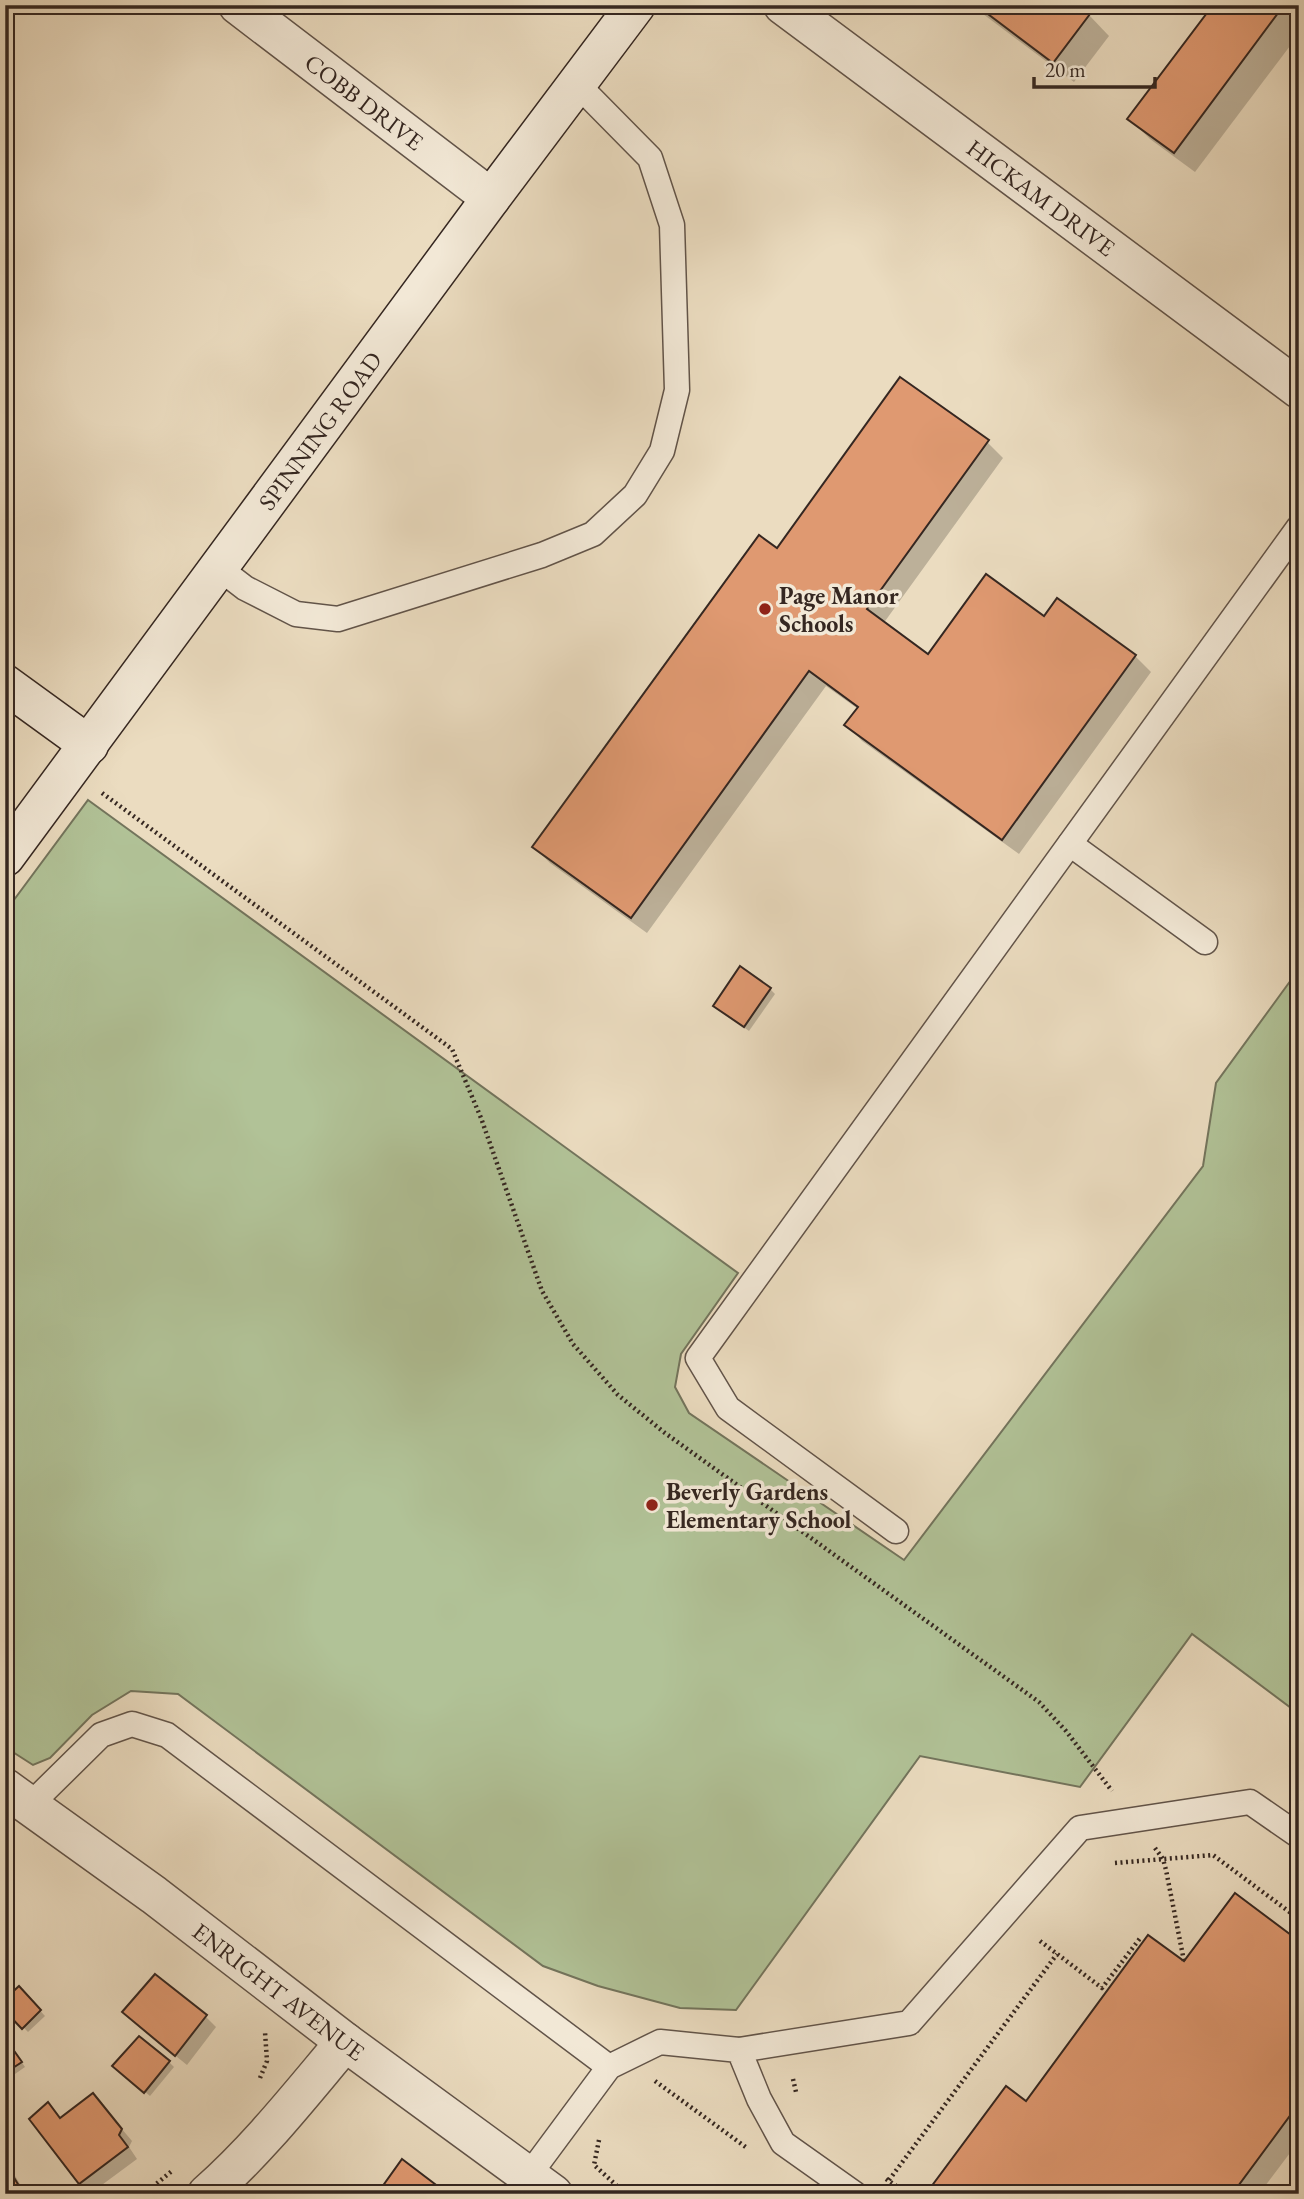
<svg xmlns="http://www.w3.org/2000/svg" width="1304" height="2199" font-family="'EB Garamond',serif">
  <rect width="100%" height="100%" fill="#ebdcc0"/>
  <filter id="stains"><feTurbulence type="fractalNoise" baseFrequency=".00286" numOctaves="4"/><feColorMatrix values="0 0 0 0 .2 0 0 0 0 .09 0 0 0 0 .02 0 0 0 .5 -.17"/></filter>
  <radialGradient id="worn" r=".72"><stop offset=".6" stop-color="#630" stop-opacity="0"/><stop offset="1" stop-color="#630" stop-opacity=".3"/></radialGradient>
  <path fill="#b1c297" stroke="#73745c" stroke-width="2" d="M88 800 738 1273 681 1354 675 1387 689 1413 904 1560 1203 1166 1216 1083 1299 969V1714L1192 1634 1080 1787 920 1756 736 2010 680 2008 598 1986 543 1966 178 1694 131 1691 92 1715 50 1758 33 1765 5 1747V912Z"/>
  <g fill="#0003">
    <path d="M971 5H1075L1089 15 1109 36 1074 82Z"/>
    <path d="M1215 5H1299V34L1195 172 1150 139 1130 119Z"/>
    <path d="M987 442 1003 458 883 624 928 656 1044 618 1135 656 1151 672 1019 854 862 741 847 725 858 709 826 686 647 933 550 863 534 847 778 550Z"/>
    <path d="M770 989 775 994 749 1031 720 1010Z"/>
    <path d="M1299 1943V2141L1259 2194H934L1026 2103 1185 1964Z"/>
    <path d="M19 1988 45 2016 28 2032 5 2008Z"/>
    <path d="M205 2016 216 2027 187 2065 135 2023Z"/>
    <path d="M5 2038 25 2067 5 2081Z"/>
    <path d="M169 2062 174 2067 150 2096 120 2071Z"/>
    <path d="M93 2095 132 2141 129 2147 137 2159 91 2193 80 2183 48 2105 62 2119Z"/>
    <path d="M5 2162 9 2166 26 2194H5Z"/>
  </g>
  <g fill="#df9971" stroke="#352721" stroke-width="2">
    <path d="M976 5H1078L1090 14 1053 63Z"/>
    <path d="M1213 5H1284L1174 153 1127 119Z"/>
    <path d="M900 377 989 440 867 609 928 654 986 574 1044 616 1057 598 1136 655 1002 840 844 725 858 707 809 671 631 918 532 847 759 535 777 548Z"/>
    <path d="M740 966 771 988 744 1027 713 1006Z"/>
    <path d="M1235 1893 1299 1941V2118L1292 2113 1233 2193 1234 2194H932L928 2191 1006 2086 1026 2101 1148 1935 1184 1961Z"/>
    <path d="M155 1974 207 2015 175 2056 122 2012Z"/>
    <path d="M19 1986 41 2010 22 2029 5 2011V1999Z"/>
    <path d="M139 2036 170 2061 144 2093 112 2066Z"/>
    <path d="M5 2038 22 2062 5 2073Z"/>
    <path d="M93 2093 122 2129 119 2135 128 2147 79 2184 29 2119 48 2102 60 2118Z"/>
    <path d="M402 2159 448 2194H377Z"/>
    <path d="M5 2163 24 2194H5Z"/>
  </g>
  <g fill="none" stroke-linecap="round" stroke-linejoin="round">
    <g stroke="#625449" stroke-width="27">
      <g id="lane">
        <path d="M219 568 245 588 296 614 338 619 542 555 593 534 635 495 662 451 677 390 672 225 650 158 577 84"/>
        <path d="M1070 844 1205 942"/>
        <path d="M896 1531 728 1408 698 1358 1299 527"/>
        <path d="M29 1806 101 1735 132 1724 167 1735 609 2067"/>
        <path d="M739 2050 909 2023 1080 1828 1250 1802 1299 1836"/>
        <path d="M529 2175 609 2067 660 2042 739 2050 759 2099 783 2143 855 2194"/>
      </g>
    </g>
    <g stroke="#625449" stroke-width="41">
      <g id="street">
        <path id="s1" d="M238 5 491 198"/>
        <path id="s2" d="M783 5 1299 389"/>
        <path id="s3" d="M5 1788 154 1895 345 2042 553 2194"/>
        <path d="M207 2194C259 2148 301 2094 345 2042"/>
      </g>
    </g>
    <g stroke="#352721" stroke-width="41">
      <g id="secondary">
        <path d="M5 684 89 745"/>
        <path id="s4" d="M5 857 491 198 636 5"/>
      </g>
    </g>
    <g stroke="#352721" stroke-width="4.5" stroke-dasharray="2 3.5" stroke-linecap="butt">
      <path d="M102 793 452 1049 481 1118 542 1291 573 1344 618 1395 665 1433 1039 1702 1066 1731 1112 1791"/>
      <path d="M1155 1848 1163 1859 1166 1870 1184 1961"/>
      <path d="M1115 1863 1213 1855 1299 1919"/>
      <path d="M1040 1941 1102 1988 1141 1937"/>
      <path d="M260 2078 267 2061 265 2032"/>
      <path d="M793 2079 796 2092"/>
      <path d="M655 2081 747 2148"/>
      <path d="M599 2140 594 2165 626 2194"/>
      <path d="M886 2179 908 2194"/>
      <path d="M889 2180 1057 1954"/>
      <path d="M144 2194 173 2170"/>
    </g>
    <use href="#lane" stroke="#f2e8d6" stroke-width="24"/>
    <use href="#street" stroke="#f2e8d6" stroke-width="38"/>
    <use href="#secondary" stroke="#f2e8d6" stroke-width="38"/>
  </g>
  <g fill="#8f2418" stroke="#f2e8d6" stroke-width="2.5">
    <circle cx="765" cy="609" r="7"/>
    <circle cx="652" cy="1505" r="7"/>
  </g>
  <g text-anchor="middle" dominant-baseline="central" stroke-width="7" stroke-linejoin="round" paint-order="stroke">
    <g font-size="24" fill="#352721" stroke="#f2e8d6">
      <text stroke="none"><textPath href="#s1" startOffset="159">COBB DRIVE</textPath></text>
      <text stroke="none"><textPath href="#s2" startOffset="322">HICKAM DRIVE</textPath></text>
      <text stroke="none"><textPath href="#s4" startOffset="530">SPINNING ROAD</textPath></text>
      <text stroke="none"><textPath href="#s3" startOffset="341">ENRIGHT AVENUE</textPath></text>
    </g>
    <g font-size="24" font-weight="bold" fill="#352721" stroke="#f2e8d6" text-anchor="start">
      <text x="779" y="595">Page Manor<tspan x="779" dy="28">Schools</tspan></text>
      <text x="666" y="1491">Beverly Gardens<tspan x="666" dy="28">Elementary School</tspan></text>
    </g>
  </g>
  <rect width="1304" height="2199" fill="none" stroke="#ebdcc0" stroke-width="28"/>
  <rect x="7" y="7" width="1290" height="2185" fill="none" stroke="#352721" stroke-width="3.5"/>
  <rect x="14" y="14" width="1276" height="2171" fill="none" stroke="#352721" stroke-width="2"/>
  <path d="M1034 77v10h121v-10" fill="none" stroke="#352721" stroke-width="3.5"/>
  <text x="1045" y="77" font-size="21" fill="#352721" stroke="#f2e8d6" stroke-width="5" paint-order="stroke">20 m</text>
  <rect width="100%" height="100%" filter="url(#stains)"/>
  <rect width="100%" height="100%" fill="url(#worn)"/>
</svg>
